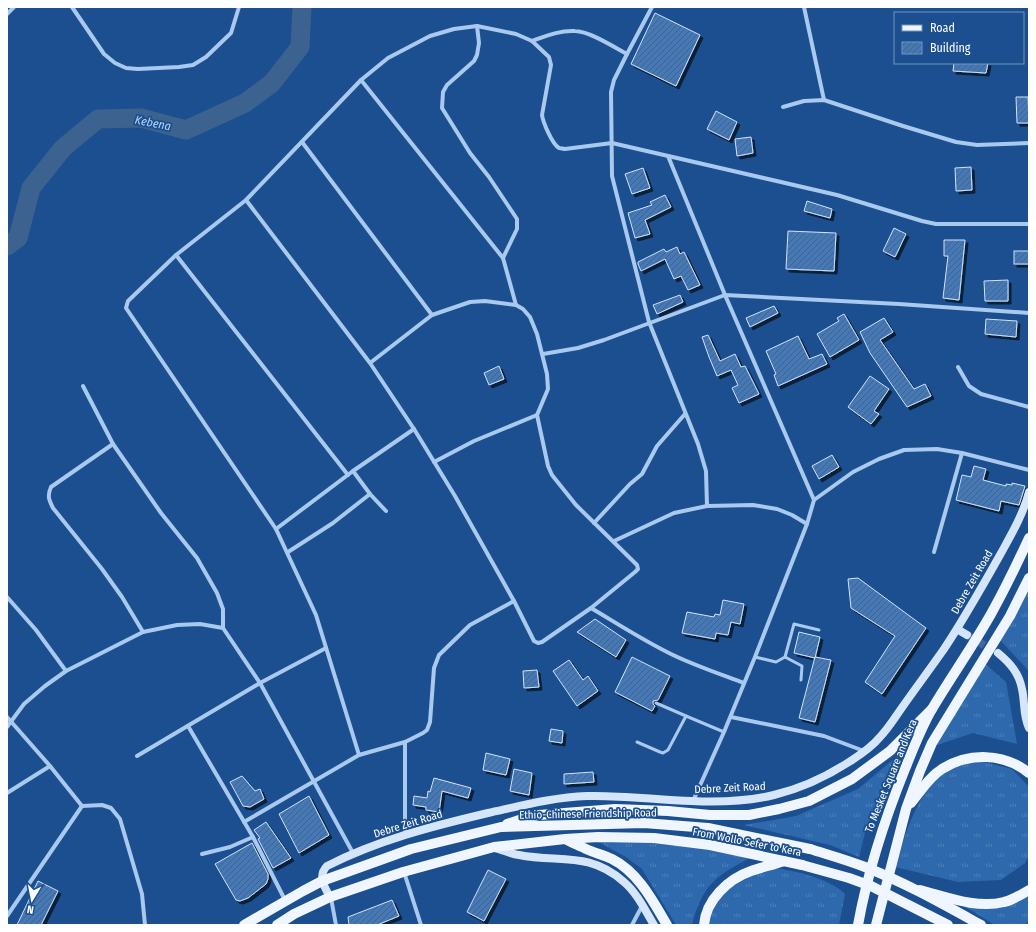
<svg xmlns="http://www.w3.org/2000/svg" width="1036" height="932" font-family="'Fira Sans Condensed',sans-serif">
  <defs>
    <pattern id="grass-tufts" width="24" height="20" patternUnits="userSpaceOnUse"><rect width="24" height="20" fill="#2e69ad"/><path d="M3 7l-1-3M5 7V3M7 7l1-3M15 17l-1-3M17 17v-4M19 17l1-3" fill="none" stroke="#4d80b9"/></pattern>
    <pattern id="building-hatch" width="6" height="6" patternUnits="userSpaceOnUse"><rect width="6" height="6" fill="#4478b7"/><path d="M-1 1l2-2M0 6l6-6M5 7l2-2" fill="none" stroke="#486282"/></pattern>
    <filter id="shadow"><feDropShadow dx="3" dy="3" stdDeviation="0" flood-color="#0009"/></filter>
  </defs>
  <rect width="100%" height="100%" fill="#1b4f8f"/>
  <g fill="url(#grass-tufts)">
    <path d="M1029 583V671L1000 640Z"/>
    <path d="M984 663 1006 682 1017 744 973 733 931 747Z"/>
    <path d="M901 753 881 792 866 829 859 857 830 845 744 825 796 816 858 789Z"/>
    <path d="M976 760 1012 769 1029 787V856L1025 863 1001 880 958 882 895 867C906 833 916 793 947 770 954 765 968 763 976 760Z"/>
    <path d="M595 840H630L681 844 750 858C715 876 702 886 692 925H676L642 869 626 857Z"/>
    <path d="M765 867C788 869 828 877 845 894L839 925H709L710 917 725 888Z"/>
    <path d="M1029 893V919L1026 925H995L962 905Z"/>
  </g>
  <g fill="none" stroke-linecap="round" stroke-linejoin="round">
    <path stroke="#3c6290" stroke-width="19" d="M7 246 18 238 31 188 63 148 98 119 141 118 186 130 245 103 272 83 300 47 302 7"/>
  </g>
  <g fill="url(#building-hatch)" stroke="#cfe3fa" filter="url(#shadow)">
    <path d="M655 13 700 35 676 86 631 64Z"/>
    <path d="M954 63H988L986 73 953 71Z"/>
    <path d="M1016 97H1028L1029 123H1017Z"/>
    <path d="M716 111 737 122 729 140 707 129Z"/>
    <path d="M751 137 753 153 737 156 735 139Z"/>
    <path d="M971 167 972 190 956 191 955 168Z"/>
    <path d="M643 168 650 188 632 194 625 174Z"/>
    <path d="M665 195 671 207 645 220 650 234 635 238 628 213 652 205 650 202Z"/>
    <path d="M807 201 832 209 830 218 804 211Z"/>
    <path d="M894 228 906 234 895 257 883 251Z"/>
    <path d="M788 231 836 233 834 271 786 269Z"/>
    <path d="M944 240H965L959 300 943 298 948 256H944Z"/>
    <path d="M677 247 680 254 684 252 700 285 688 290 681 276 674 279 665 259 641 271 638 264V262L664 249 666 252Z"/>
    <rect x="1014" y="251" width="15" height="13"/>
    <path d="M1008 280V301H985L984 281Z"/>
    <path d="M680 295 683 302 657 314 653 305Z"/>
    <path d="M774 306 778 313 750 327 746 318Z"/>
    <path d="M844 314 859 340 830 357 817 334 839 321 837 318Z"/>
    <path d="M884 318 893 332 880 340 914 389 925 384 931 396 907 407 870 353 860 332Z"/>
    <path d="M986 319 1017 321 1016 337 985 334Z"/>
    <path d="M708 335 720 361 735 354 741 367 745 366 759 394 739 403 732 388 738 385 731 370 717 376 709 357 702 337Z"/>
    <path d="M798 336 809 359 822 354 827 364 778 386 774 375 776 374 766 351Z"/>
    <path d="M499 366 504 379 489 385 484 373Z"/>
    <path d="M870 376 889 389 874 411 879 414 871 424 848 407Z"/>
    <path d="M832 455 839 467 819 479 812 466Z"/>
    <path d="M974 466 986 469 983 480 1006 486V484L1012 485V483L1025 486 1019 505 1001 501 999 511 956 500 962 475 971 477Z"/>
    <path d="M858 578 926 628 882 694 865 682 895 636 851 608 848 579Z"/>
    <path d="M723 600 744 604 740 624 731 622 728 635 716 633 715 639 682 633 687 612 714 617 715 614 720 615Z"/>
    <path d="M595 619 626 640 616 657 577 632Z"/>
    <path d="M799 632 820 637 815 658 794 653Z"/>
    <path d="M632 657 670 676 658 700 653 701V704L655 706 652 711 615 692Z"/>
    <path d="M815 657 831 660 815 722 799 718Z"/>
    <path d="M569 660 583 680 588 676 598 691 577 706 553 671Z"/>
    <path d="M537 670 539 687 524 688 523 671Z"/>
    <path d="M551 729 563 731 562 743 549 741Z"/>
    <path d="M486 753 510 759 506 775 483 770Z"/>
    <path d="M514 769 532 773 529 795 510 791Z"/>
    <path d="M593 772 594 782 564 784V774Z"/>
    <path d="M242 776 255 791 260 789 264 799 250 807 243 806 230 782Z"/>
    <path d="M434 778 471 788 468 798 442 791 439 812 426 810V807L413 805 414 796 427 798 428 791 430 792Z"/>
    <path d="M309 796 329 835 299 853 279 814Z"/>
    <path d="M266 822 291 858 273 868 258 839 260 838 254 830Z"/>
    <path d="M252 843 268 874V879L266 884 248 898 240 901 236 900 215 864Z"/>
    <path d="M488 870 506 879 484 921 467 912Z"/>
    <path d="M38 881 58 891 41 925H17Z"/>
    <path d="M392 900 399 916 377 925H349L348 917Z"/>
  </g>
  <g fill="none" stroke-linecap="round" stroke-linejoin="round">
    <path stroke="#3d69a0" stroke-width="8" stroke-dasharray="8 4" stroke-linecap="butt" d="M967 635 994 651"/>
    <g stroke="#a9c9ee" stroke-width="3">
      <path d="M755 657 776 662 785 657"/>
      <path d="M801 680 802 666 785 657 794 624 819 630"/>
      <path d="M656 703 686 716"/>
      <path d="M637 742 660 752 663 753 668 750 686 716 724 732"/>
    </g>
    <g stroke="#a9c9ee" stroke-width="4">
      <path d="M72 7 104 54 115 63 126 68 138 69 179 67 193 65 206 57 231 33 239 7"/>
      <path d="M804 7 824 100"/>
      <path d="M7 14 14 7"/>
      <path d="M477 26 479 43 477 55 474 61 447 85 443 92 442 108 470 153 489 177 517 219V229L503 258"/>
      <path d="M532 41 549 57 551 65 542 115C543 122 552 144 559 148 560 148 564 149 565 149L612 143 837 195 922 221 936 224H1029"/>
      <path d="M627 54 652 7"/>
      <path d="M361 80 503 258 516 305"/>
      <path d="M783 107 804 101 824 100 903 126 956 142 977 145 1029 143"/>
      <path d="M302 142 432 315"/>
      <path d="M668 156 725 295 814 500"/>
      <path d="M246 200 370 363 414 429 455 496 514 601 534 641 538 643 542 642 591 608 635 572 638 569 637 565 576 505 552 475 548 466 537 415 548 389 547 374 537 334 530 317 523 309 516 305 485 301 470 302 432 315 370 363"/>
      <path d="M176 255 348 475"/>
      <path d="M543 354 578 348 604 340 725 295 899 304 1029 313"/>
      <path d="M958 367 969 386 981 394 1029 407"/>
      <path d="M83 386 113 444 161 513 197 558 217 593 223 609V628L260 683 353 853"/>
      <path d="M113 444 51 487C47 496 49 500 53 508L102 569 122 597 143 632"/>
      <path d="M434 462 474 441 537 415"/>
      <path d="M370 494 386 511"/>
      <path d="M594 523 630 484 642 474 657 446 685 414"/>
      <path d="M276 529 353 471 414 429"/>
      <path d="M614 541 674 513 707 506 753 505 777 509 792 515 807 524"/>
      <path d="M288 552 333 523 370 494 353 471"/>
      <path d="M934 552 962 453"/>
      <path d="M7 597 36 630 66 671"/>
      <path d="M591 608C618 624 644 641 673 655 696 666 720 674 744 683"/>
      <path d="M7 717 50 766 82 806"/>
      <path d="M731 717 824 736 864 751"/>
      <path d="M188 726 253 837 285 900"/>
      <path d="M7 727 24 704 45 686 66 671 143 632 177 625 200 624 223 628"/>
      <path d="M405 742V835"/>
      <path d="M359 755 316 615 276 529 126 308 128 301 176 255 246 200 361 80 388 58 430 36 454 29 477 26 516 34 532 41C546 36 560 30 575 31 589 31 614 47 627 54L614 80 611 92 612 176 649 322 698 444 706 471 707 506"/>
      <path d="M137 756 260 683 326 648"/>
      <path d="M7 793 50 766"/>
      <path d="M693 801 724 732 755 657 807 524 814 500 853 472 879 459 904 450 937 449 962 453 1029 470"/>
      <path d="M82 806 102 805 111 808 120 819 142 894 145 925"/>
      <path d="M244 822 359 755 405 742 423 733 427 730 430 722 434 668 439 655 470 625 514 601"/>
      <path d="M202 854 230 847 253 837"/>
      <path d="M404 872 421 925"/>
      <path d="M331 898 336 925"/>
      <path d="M7 916 82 806"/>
      <path d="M632 925 642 906"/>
    </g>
    <g stroke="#d6e6fa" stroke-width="8">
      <path d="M957 629 967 635"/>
      <path d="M998 653C1010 663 1019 673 1022 689 1025 702 1023 716 1029 728"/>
      <path d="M495 848C503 850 511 854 519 855 559 863 589 851 624 882 637 893 645 910 654 925"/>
      <path d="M330 897C325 888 317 876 327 866 378 840 433 826 488 813 520 806 554 797 587 796 622 795 657 800 692 801 752 804 798 795 849 762 860 755 872 747 880 737 888 729 894 719 901 709 915 689 930 669 944 649 964 619 982 587 1000 555 1011 535 1023 515 1029 492"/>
    </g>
    <g stroke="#f0f6ff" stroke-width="10">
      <path d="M911 803C921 791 929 777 942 769 969 752 1004 753 1029 773"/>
      <path d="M507 824 522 819 539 815 615 809 668 811 710 815H749L779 809 809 801 852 779 890 751 932 709"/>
      <path d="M567 840C573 843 580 846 586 849 595 853 604 855 612 859 638 872 653 901 667 925"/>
      <path d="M920 890C947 897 977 909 1004 902 1013 900 1022 894 1029 890"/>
      <path d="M244 925 303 891 322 881 411 849 501 827 644 823 708 828 810 849"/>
      <path d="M277 925 294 914 330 897 403 872 494 847 565 839 598 837 654 838 710 845 802 865"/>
      <path d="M704 925C706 900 728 879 751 871 762 867 773 865 784 861"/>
      <path d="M858 925C868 870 884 821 905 769 913 749 921 728 932 709 951 677 973 646 991 614 1005 589 1017 564 1029 538"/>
      <path d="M876 925 906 809 920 771 932 743 1010 616 1029 578"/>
    </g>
    <g stroke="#f0f6ff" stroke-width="10">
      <path d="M810 849C829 855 847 860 865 867 906 883 943 904 981 925"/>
      <path d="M802 865 849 878 871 886 948 925"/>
    </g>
  </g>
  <g text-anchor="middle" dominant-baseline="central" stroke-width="3.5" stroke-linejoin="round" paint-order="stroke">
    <g font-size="11" fill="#fff" stroke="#1b4f8f">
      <text transform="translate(972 582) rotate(-60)">Debre Zeit Road</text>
      <text transform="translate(891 776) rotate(-68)">To Mesket Square and Kera</text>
      <text transform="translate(730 788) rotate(-3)">Debre Zeit Road</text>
      <text transform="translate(588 814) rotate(-1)">Ethio-Chinese Friendship Road</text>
      <text transform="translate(408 824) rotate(-17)">Debre Zeit Road</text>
      <text transform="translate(747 842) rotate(11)">From Wollo Sefer to Kera</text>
    </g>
    <g font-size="12" font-style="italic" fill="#b5d3f5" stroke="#1b4f8f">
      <text transform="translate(153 123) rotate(11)">Kebena</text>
    </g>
  </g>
  <rect width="1036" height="932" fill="none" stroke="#ffffff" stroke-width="16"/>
  <rect x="894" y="12" width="130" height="52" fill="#1b4f8f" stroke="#7695bc"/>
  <rect x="902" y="25" width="20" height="6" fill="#f0f6ff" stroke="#7695bc"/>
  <text x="930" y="32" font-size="12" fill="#ffffff">Road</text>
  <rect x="902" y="42" width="20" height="12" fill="url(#building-hatch)" stroke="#7695bc"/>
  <text x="930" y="52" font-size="12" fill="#ffffff">Building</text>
  <g transform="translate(32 900) rotate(190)" stroke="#1b4f8f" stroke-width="3" paint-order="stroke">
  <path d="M0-3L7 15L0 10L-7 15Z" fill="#ffffff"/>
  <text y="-6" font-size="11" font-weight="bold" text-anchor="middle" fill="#ffffff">N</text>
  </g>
</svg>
